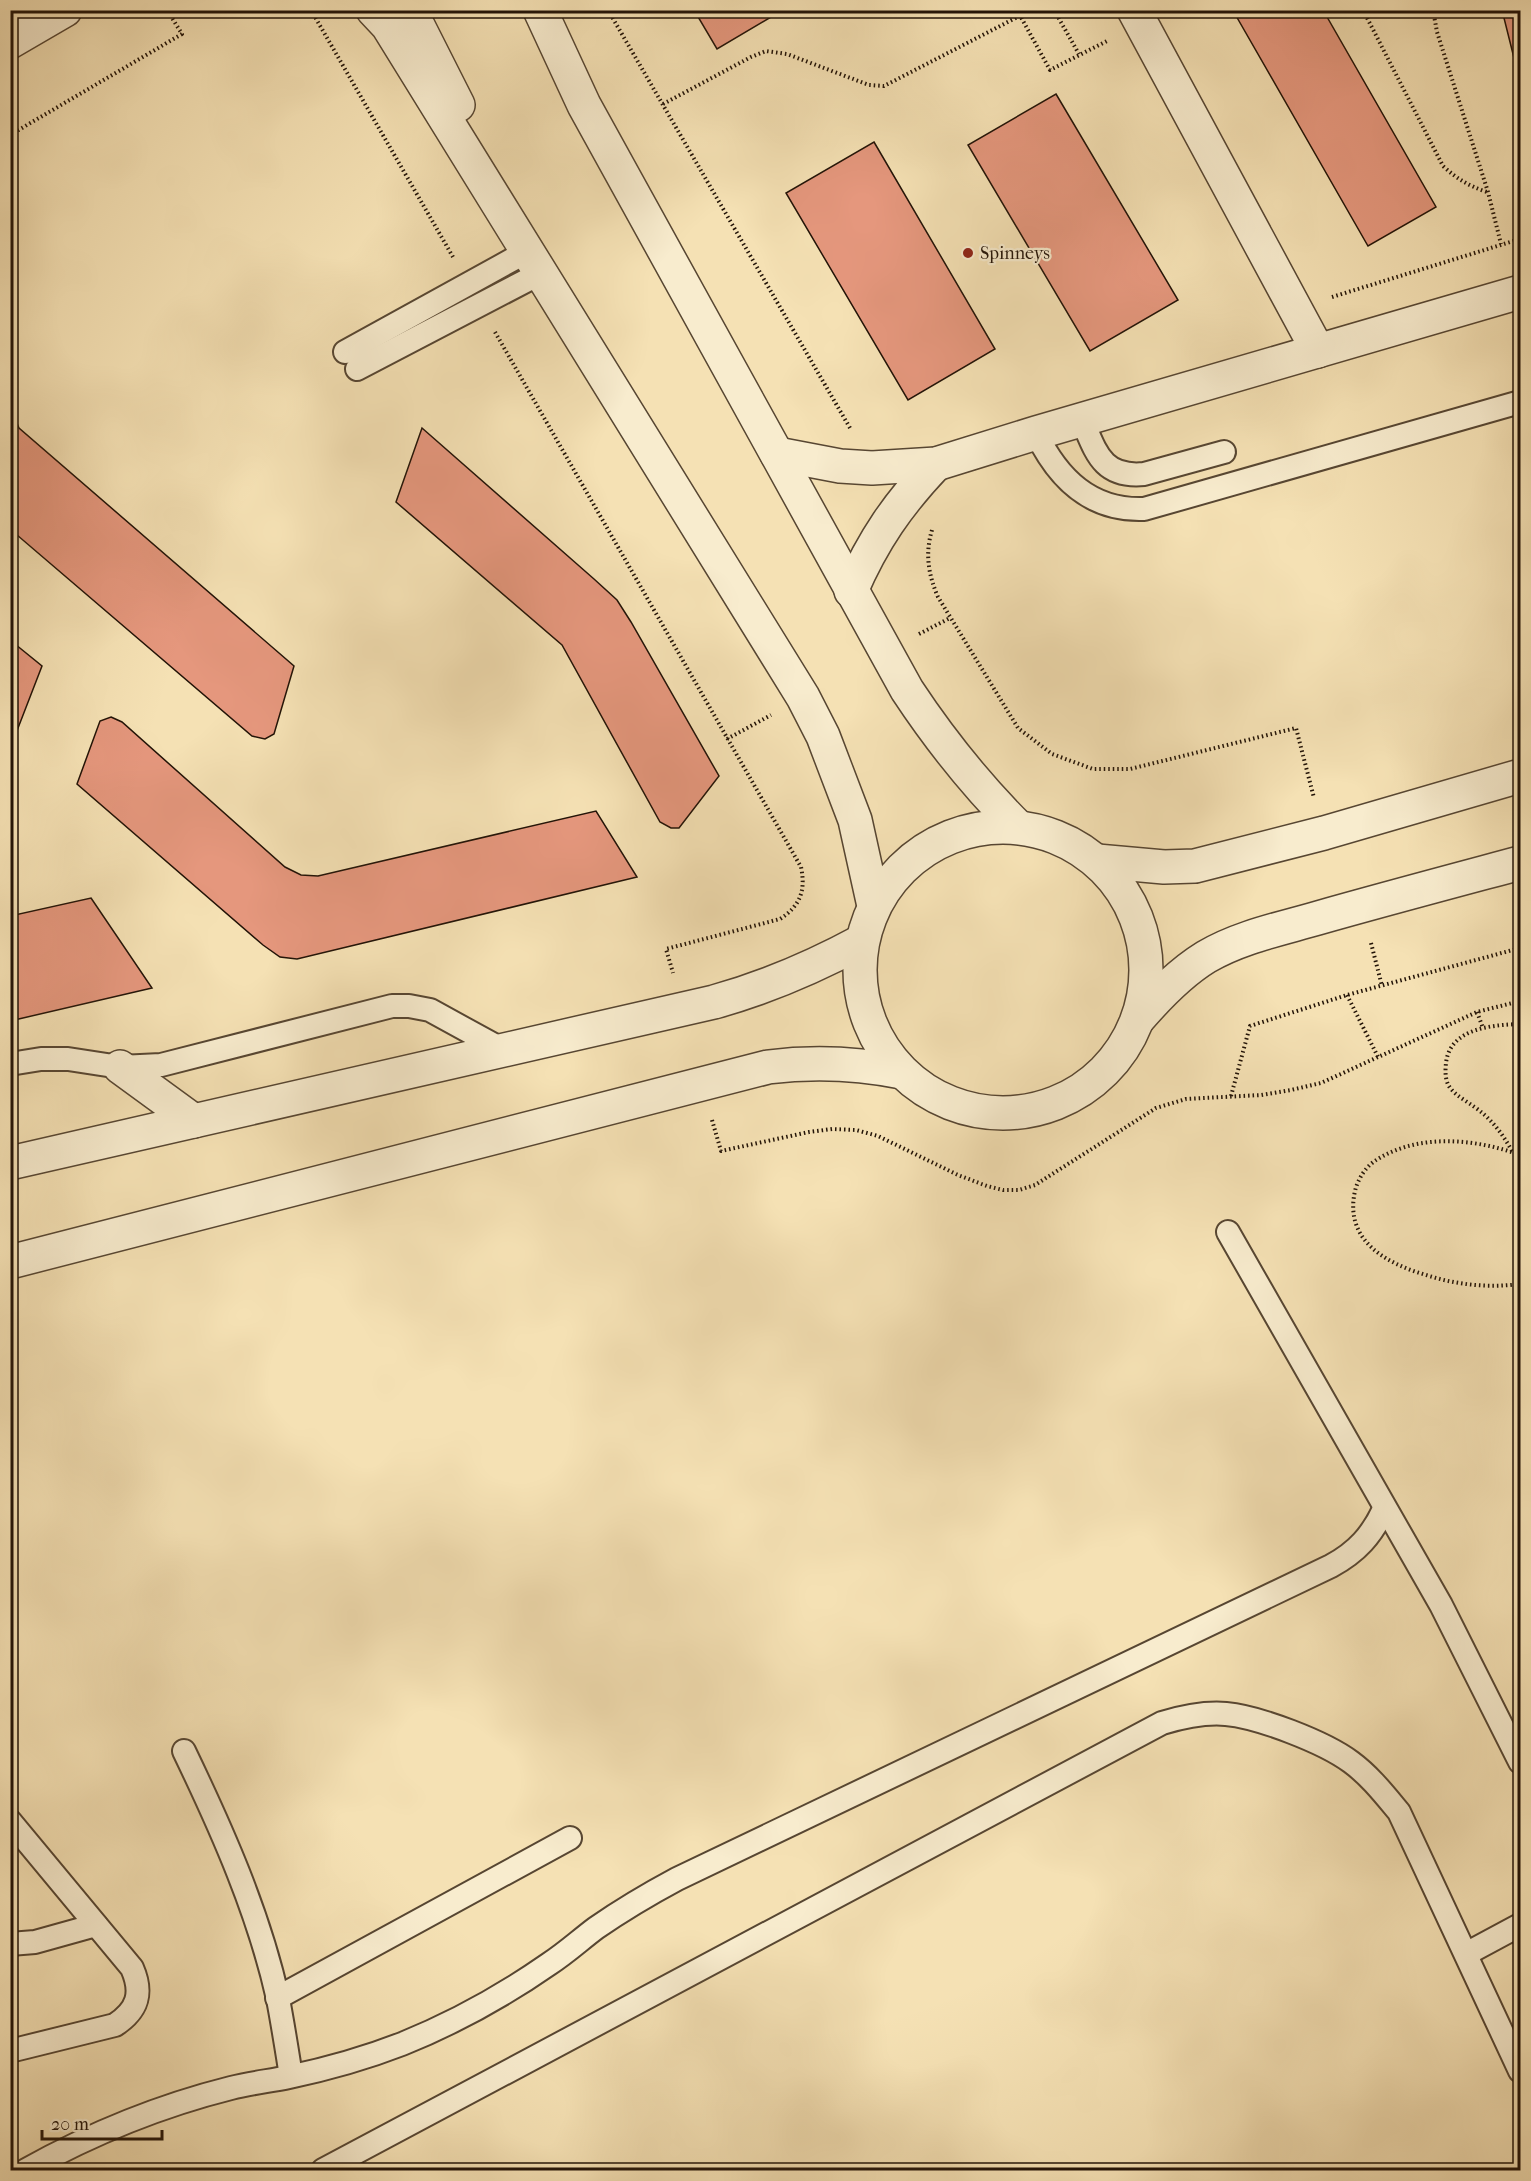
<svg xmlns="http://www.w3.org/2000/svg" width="1531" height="2181" font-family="'IM FELL French Canon',serif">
  <rect width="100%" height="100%" fill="#f5e1b4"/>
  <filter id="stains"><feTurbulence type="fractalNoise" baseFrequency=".00333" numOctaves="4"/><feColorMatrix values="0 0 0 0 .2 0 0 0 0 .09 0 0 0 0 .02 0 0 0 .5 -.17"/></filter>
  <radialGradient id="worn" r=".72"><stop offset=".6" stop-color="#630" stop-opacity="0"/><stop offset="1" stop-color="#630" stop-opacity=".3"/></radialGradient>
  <g fill="#e5977d" stroke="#221307" stroke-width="1.5">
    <path d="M694 10H783L717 49Z"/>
    <path d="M1241 10H1323L1436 207 1368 246 1235 14Z"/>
    <path d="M1502 10H1520V82Z"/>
    <path d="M1056 94 1178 300 1090 351 968 145Z"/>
    <path d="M874 142 995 349 908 400 786 193Z"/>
    <path d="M10 407 19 428 294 666 274 734 265 739 252 736 10 529Z"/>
    <path d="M422 428 594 579 617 600 631 622 719 776 679 828H671L660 822 562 645 396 502Z"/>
    <path d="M10 640 42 666 13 741H10Z"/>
    <path d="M111 717 122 722 285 867 301 875 318 876 596 811 637 877 297 959 280 957 263 945 77 784 100 721Z"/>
    <path d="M91 898 152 988 10 1021V916Z"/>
  </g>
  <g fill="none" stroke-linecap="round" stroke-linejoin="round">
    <g stroke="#574632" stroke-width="26">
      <g id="service">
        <path d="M345 352 528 251"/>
        <path d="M357 369 541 273"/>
        <path d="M1082 420C1096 452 1102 478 1144 474L1224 452"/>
        <path d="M1036 433C1058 479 1091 511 1144 509L1520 402"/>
        <path d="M10 1064 41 1059H68L120 1067 161 1065 392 1006H409L430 1010 503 1050"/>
        <path d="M1228 1232 1441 1605 1520 1762"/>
        <path d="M184 1751C222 1830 259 1913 278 1999 283 2025 287 2051 291 2076"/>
        <path d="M10 1821 132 1968C143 1993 138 2010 115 2025L10 2051"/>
        <path d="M10 1944 35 1942 96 1925"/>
        <path d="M1466 1954 1520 1925"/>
        <path d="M277 1998 570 1838"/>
        <path d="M26 2170C91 2134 159 2106 231 2088 250 2083 270 2081 289 2077 327 2069 366 2058 402 2044 454 2023 503 1996 549 1964 566 1953 580 1940 596 1928 622 1910 649 1894 677 1879L1331 1566C1357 1552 1372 1535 1384 1509"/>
        <path d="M323 2170 1162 1723C1182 1717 1204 1712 1226 1714 1259 1717 1324 1742 1351 1762 1370 1776 1384 1794 1399 1812L1520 2071"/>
      </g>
    </g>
    <g stroke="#574632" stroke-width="36">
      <g id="minor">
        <path d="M373 10 388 26 803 697 823 736 855 820 874 906"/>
        <path d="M410 10 458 105"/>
        <path d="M540 10 584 105 907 690C940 740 976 785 1018 827"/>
        <path d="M1134 10 1318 351"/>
        <path d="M10 42 65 10"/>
        <path d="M777 454 840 466 872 468 936 464 1036 433 1520 292"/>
        <path d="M851 591C873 540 898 504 936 464"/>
        <circle cx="1003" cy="970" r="143"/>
        <path d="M1097 861 1164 867 1195 866 1324 833 1520 776"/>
        <path d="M1139 1018C1159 995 1180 973 1206 957 1240 937 1280 929 1318 918 1385 899 1453 881 1520 863"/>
        <path d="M120 1067 194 1121"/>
        <path d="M10 1163 714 1002C768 987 814 967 862 941"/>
        <path d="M10 1262 768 1067C814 1061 857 1063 902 1072"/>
      </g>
    </g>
    <g stroke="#221307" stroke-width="4" stroke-dasharray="1.5 3" stroke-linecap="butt">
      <path d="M311 10 453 257"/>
      <path d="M608 10 850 428"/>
      <path d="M1017 10 1050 70 1109 40"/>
      <path d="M1054 10 1079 54"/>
      <path d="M1363 10 1443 166C1457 179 1469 186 1487 192"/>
      <path d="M1433 10 1437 32 1488 192 1501 244"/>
      <path d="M663 104 751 57 766 51 787 54 869 85 884 86 1031 10"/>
      <path d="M10 135 182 34 167 10"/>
      <path d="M1332 297 1520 239"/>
      <path d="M495 332 801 867C806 891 800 906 780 919L666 949 673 973"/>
      <path d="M932 530C925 553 928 574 938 597L1018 728 1052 754 1093 769H1130L1296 728 1314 798"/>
      <path d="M919 634 950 618"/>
      <path d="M727 739 771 715"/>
      <path d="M1371 943 1382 986"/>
      <path d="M1347 995 1378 1057"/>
      <path d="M1477 1012 1483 1028"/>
      <path d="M1231 1096 1250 1026 1347 995 1520 948"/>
      <path d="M712 1120 721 1151 809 1132 832 1129 856 1130 878 1136 958 1175 987 1186 1003 1190H1019L1035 1185 1156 1108 1186 1099 1261 1095 1291 1090 1321 1083 1477 1012 1520 1001"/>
      <path d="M1512 1151C1502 1133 1491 1118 1473 1106 1466 1101 1457 1096 1451 1089 1445 1082 1445 1072 1446 1063 1450 1028 1492 1025 1520 1024"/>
      <path d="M1520 1155C1477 1139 1420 1133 1378 1159 1367 1165 1358 1178 1355 1191 1344 1240 1385 1263 1426 1275 1457 1285 1488 1288 1520 1284"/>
      <path d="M10 1904 11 1905"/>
    </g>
    <use href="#service" stroke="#f8ecce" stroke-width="22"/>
    <use href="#minor" stroke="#f8ecce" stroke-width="33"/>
  </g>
  <circle fill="#8f2418" stroke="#f8ecce" stroke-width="2" cx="968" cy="253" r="6"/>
  <g text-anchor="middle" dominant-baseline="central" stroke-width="4.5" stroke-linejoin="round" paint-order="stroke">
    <g font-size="18" fill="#221307" stroke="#f8ecce" text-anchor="start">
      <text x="980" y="253">Spinneys</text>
    </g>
  </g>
  <rect width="1531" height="2181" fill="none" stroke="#f5e1b4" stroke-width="36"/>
  <rect x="12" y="12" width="1507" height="2157" fill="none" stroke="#221307" stroke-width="3"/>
  <rect x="18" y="18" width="1495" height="2145" fill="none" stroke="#221307" stroke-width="1.5"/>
  <path d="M42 2130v9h120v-9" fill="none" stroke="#221307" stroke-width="3"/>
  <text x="51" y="2130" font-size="18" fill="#221307" stroke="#f8ecce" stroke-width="4.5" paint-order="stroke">20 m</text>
  <rect width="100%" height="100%" filter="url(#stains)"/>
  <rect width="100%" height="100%" fill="url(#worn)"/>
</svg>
